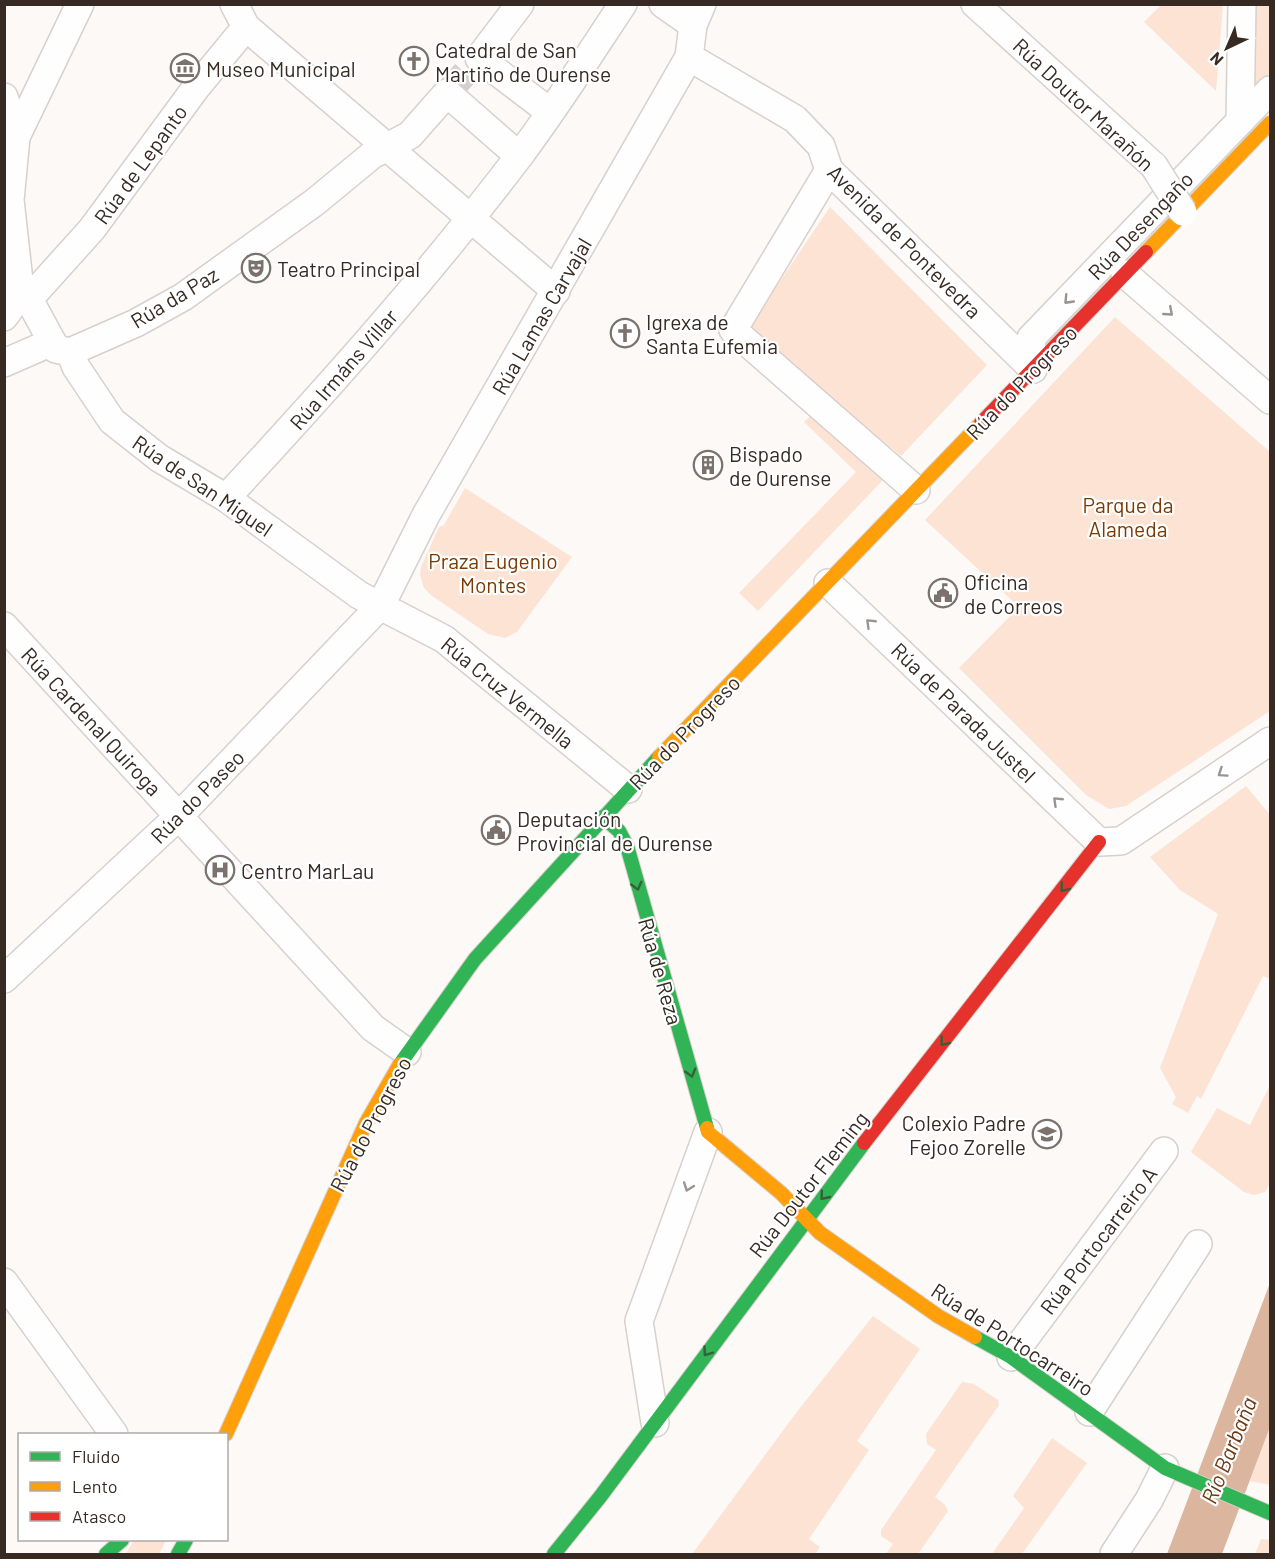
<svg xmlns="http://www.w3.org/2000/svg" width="1275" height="1559" font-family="Barlow,sans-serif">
  <rect width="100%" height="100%" fill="#fcf9f7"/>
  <g fill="#fde3d4">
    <path d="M1161 5H1223L1216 91 1144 22Z"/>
    <path d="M1252 5H1270V77L1242 106Z"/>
    <path d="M830 207 987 365 901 456 747 330Z"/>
    <path d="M1115 317 1270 452V711L1126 806 1109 809 1086 795 959 668 1019 607 925 520Z"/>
    <path d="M816 411 883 480 758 611 739 593 856 472 804 422Z"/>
    <path d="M465 488 572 557 517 632 505 638 488 634 432 596 424 588 420 575 421 567 439 527 444 525Z"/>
    <path d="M1246 786 1270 815V979L1263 976 1201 1099 1197 1096 1188 1113 1172 1104 1176 1097 1160 1068 1218 914 1180 890 1150 857Z"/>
    <path d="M1270 1085V1183L1265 1192 1254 1195 1244 1192 1191 1152 1217 1108 1250 1125Z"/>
    <path d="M873 1316 920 1349 857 1441 869 1450 809 1539 820 1547 815 1554H692L796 1413Z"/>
    <path d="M962 1382 974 1384 998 1400 999 1405 935 1497 945 1505 948 1511 918 1554H886L893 1544 881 1536V1530L936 1450 927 1444 926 1434Z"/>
    <path d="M1270 1427V1485L1250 1481Z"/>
    <path d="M1052 1438 1087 1463 1022 1554H992L1024 1508 1013 1496Z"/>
    <path d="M1261 1539 1270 1540V1554H1255Z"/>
    <path d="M134 1540H166L159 1554H126Z"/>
  </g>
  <path fill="#dbb59e" d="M1270 1283V1427L1222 1554H1167Z"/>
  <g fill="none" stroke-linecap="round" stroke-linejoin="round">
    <path stroke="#d4d0cd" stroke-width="27" stroke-dasharray="27 14" stroke-linecap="butt" d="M447 93 479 58"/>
    <g stroke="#d8d0cc" stroke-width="30">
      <g id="street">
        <path d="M234 4 246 27 556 291"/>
        <path d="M520 4 479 58 550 112"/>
        <path d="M663 4 693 25"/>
        <path d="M975 4 1154 166"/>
        <path d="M689 57 795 119 821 146 829 170 1033 369"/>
        <path d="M4 97 16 137"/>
        <path d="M1240 121 1242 4"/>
        <path d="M829 170 733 330 916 490"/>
        <path d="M1125 274 1270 400"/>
        <path d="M19 281 10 200 16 137 80 4"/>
        <path d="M29 299 92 229 195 89 246 27"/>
        <path d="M4 317 15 302 19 281 56 349 70 352 76 367 112 421 159 458 226 498 359 595 444 639 628 789"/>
        <path d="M70 352 136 323 183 297 315 202 372 155 410 135 447 93 519 156"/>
        <path d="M4 363 52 342"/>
        <path d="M1033 369 1031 338 1270 90"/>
        <path d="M226 498C329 387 429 275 520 155 556 107 589 55 623 4"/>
        <path d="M828 583 1099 842 1121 841 1270 741"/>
        <path d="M4 626 373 1028 407 1052"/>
        <path d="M4 979 180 815 381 605 426 515 689 57 693 25 702 4"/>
        <path d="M4 1282 114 1434"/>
        <path d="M1011 1357 1164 1151"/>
        <path d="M1089 1412 1198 1244"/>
        <path d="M655 1423 639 1321 708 1132"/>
        <path d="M1114 1554 1149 1500 1165 1468"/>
      </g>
    </g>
    <g stroke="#d8d0cc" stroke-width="16">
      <g id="fast">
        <path d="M603 817 619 831 627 846 707 1128"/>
        <path d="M400 1064 475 959 659 757"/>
        <path d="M975 1337 1011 1357 1165 1468 1270 1513"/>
        <path d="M106 1554 122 1540"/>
        <path d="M178 1554 186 1540"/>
        <path d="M554 1554 600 1497 864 1143"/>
      </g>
    </g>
    <g stroke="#d8d0cc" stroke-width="16">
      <g id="slow">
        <path d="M1146 252 1270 123"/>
        <path d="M659 757 981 423"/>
        <path d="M707 1128 708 1132 781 1193 820 1233 938 1316 975 1337"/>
        <path d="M226 1434 366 1123 400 1064"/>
      </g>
    </g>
    <g stroke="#d8d0cc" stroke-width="16">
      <g id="jam">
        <path d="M981 423 1146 252"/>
        <path d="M864 1143 1099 842"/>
      </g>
    </g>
    <use href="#street" stroke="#fffefe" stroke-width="27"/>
    <use href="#fast" stroke="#30b455" stroke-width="14"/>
    <use href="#slow" stroke="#ff9f0a" stroke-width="14"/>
    <use href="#jam" stroke="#e5322d" stroke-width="14"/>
    <g stroke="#d8d0cc" stroke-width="30" stroke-linecap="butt">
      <path id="street-bridge" d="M1154 166 1183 212"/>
    </g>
    <use href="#street-bridge" stroke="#fffefe" stroke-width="27"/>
  </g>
  <defs><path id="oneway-chevron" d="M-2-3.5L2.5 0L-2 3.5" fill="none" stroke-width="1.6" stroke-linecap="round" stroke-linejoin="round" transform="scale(1.5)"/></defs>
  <g stroke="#9a9490">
    <use href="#oneway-chevron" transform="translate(1068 300) rotate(134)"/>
    <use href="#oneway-chevron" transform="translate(1169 312) rotate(41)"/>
    <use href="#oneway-chevron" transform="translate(870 623) rotate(-136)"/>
    <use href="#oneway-chevron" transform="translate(1222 773) rotate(146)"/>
    <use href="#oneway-chevron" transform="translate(1057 801) rotate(-136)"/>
    <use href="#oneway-chevron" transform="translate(688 1187) rotate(110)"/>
  </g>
  <g stroke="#346137">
    <use href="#oneway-chevron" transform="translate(637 886) rotate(75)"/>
    <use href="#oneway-chevron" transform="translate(1064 888) rotate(128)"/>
    <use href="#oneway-chevron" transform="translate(944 1042) rotate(128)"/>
    <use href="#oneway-chevron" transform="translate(691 1073) rotate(74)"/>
    <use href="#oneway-chevron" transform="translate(824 1196) rotate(129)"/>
    <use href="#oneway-chevron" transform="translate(707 1352) rotate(126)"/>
  </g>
  <defs>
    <g id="church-ring" transform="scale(1.5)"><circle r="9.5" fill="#fff" stroke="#7b726d" stroke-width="1.5"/><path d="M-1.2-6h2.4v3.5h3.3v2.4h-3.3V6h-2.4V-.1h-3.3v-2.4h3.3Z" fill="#7b726d"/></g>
    <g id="museum-ring" transform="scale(1.5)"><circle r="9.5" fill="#fff" stroke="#7b726d" stroke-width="1.5"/><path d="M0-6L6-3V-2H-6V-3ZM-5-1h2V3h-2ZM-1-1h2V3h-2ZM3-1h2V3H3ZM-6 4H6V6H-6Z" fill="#7b726d"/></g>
    <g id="theatre-ring" transform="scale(1.5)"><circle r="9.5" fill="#fff" stroke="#7b726d" stroke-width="1.5"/><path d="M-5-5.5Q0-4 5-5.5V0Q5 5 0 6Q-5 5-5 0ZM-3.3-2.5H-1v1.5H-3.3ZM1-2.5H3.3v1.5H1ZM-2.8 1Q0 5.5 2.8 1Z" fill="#7b726d"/></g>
    <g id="building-ring" transform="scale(1.5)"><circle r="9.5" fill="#fff" stroke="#7b726d" stroke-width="1.5"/><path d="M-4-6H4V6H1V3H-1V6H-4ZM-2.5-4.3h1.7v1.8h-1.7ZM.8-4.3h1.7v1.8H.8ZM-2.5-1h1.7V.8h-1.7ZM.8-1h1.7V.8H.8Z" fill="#7b726d"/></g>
    <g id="civic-ring" transform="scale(1.5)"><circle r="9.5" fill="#fff" stroke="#7b726d" stroke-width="1.5"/><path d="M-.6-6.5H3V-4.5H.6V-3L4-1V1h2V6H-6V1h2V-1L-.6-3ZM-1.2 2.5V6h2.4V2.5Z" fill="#7b726d"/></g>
    <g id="hospital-ring" transform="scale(1.5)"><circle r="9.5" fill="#fff" stroke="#7b726d" stroke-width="1.5"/><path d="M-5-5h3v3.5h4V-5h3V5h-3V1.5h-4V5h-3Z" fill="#7b726d"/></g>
    <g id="school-ring" transform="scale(1.5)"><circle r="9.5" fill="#fff" stroke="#7b726d" stroke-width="1.5"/><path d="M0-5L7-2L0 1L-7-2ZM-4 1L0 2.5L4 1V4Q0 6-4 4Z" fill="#7b726d"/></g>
  </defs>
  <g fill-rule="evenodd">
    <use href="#church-ring" x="414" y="61"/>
    <use href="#museum-ring" x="185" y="68"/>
    <use href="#theatre-ring" x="256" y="268"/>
    <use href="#church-ring" x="625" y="333"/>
    <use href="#building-ring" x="708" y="465"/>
    <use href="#civic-ring" x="943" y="593"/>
    <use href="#civic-ring" x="496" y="830"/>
    <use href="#hospital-ring" x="220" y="870"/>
    <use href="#school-ring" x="1047" y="1134"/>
  </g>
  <g text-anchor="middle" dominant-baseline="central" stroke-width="4.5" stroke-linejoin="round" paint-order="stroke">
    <g font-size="21" fill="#362a23" stroke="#fff" text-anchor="start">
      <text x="435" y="49">Catedral de San<tspan x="435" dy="24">Martiño de Ourense</tspan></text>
      <text x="206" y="68">Museo Municipal</text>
      <text x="277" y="268">Teatro Principal</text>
      <text x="646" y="321">Igrexa de<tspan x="646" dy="24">Santa Eufemia</tspan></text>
      <text x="729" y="453">Bispado<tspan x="729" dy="24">de Ourense</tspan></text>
      <text x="964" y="581">Oficina<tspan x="964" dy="24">de Correos</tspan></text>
      <text x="517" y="818">Deputación<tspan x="517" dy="24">Provincial de Ourense</tspan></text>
      <text x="241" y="870">Centro MarLau</text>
      <text x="1026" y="1122" text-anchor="end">Colexio Padre<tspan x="1026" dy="24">Fejoo Zorelle</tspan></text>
    </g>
    <g font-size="21" fill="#362a23" stroke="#fff">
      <text transform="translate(1084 104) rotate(43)">Rúa Doutor Marañón</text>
      <text transform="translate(140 164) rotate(-54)">Rúa de Lepanto</text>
      <text transform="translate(1140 225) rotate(-46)">Rúa Desengaño</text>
      <text transform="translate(905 241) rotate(45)">Avenida de Pontevedra</text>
      <text transform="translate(174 297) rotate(-31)">Rúa da Paz</text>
      <text transform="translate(541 316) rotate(-60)">Rúa Lamas Carvajal</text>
      <text transform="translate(343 369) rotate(-49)">Rúa Irmáns Villar</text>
      <text transform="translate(1021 382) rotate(-46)">Rúa do Progreso</text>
      <text transform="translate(203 485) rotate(34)">Rúa de San Miguel</text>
      <text transform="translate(508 692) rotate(39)">Rúa Cruz Vermella</text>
      <text transform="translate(964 712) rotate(44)">Rúa de Parada Justel</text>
      <text transform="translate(92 721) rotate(47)">Rúa Cardenal Quiroga</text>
      <text transform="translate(684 732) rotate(-46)">Rúa do Progreso</text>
      <text transform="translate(197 796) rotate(-45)">Rúa do Paseo</text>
      <text transform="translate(661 971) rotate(74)">Rúa de Reza</text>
      <text transform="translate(370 1124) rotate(-62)">Rúa do Progreso</text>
      <text transform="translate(808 1184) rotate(-52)">Rúa Doutor Fleming</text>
      <text transform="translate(1098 1240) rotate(-53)">Rúa Portocarreiro A</text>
      <text transform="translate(1013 1339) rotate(33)">Rúa de Portocarreiro</text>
    </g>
    <g font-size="21" fill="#7b3a02" stroke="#fff">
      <text x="1128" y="504">Parque da<tspan x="1128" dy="24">Alameda</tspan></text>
      <text x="493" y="560">Praza Eugenio<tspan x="493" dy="24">Montes</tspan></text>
    </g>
    <g font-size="22" font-style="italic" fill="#6c3916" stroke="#fff">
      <text transform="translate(1228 1450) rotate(-68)">Río Barbaña</text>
    </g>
  </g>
  <rect width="1275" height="1559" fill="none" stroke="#362a23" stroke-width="12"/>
  <rect x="18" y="1433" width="210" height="108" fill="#ffffff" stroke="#afaaa7" stroke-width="1.5"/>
  <rect x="30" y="1452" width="30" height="9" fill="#30b455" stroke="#afaaa7" stroke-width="1.5"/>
  <text x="72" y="1463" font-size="18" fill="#362a23">Fluido</text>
  <rect x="30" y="1482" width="30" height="9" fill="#ff9f0a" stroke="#afaaa7" stroke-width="1.5"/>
  <text x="72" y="1493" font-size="18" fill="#362a23">Lento</text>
  <rect x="30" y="1512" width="30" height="9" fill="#e5322d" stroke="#afaaa7" stroke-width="1.5"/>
  <text x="72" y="1523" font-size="18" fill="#362a23">Atasco</text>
  <g transform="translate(1227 48) rotate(224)" stroke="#ffffff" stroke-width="4.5" paint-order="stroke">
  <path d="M0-4.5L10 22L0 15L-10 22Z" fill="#362a23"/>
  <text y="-9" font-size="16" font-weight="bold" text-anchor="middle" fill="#362a23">N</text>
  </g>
</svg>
